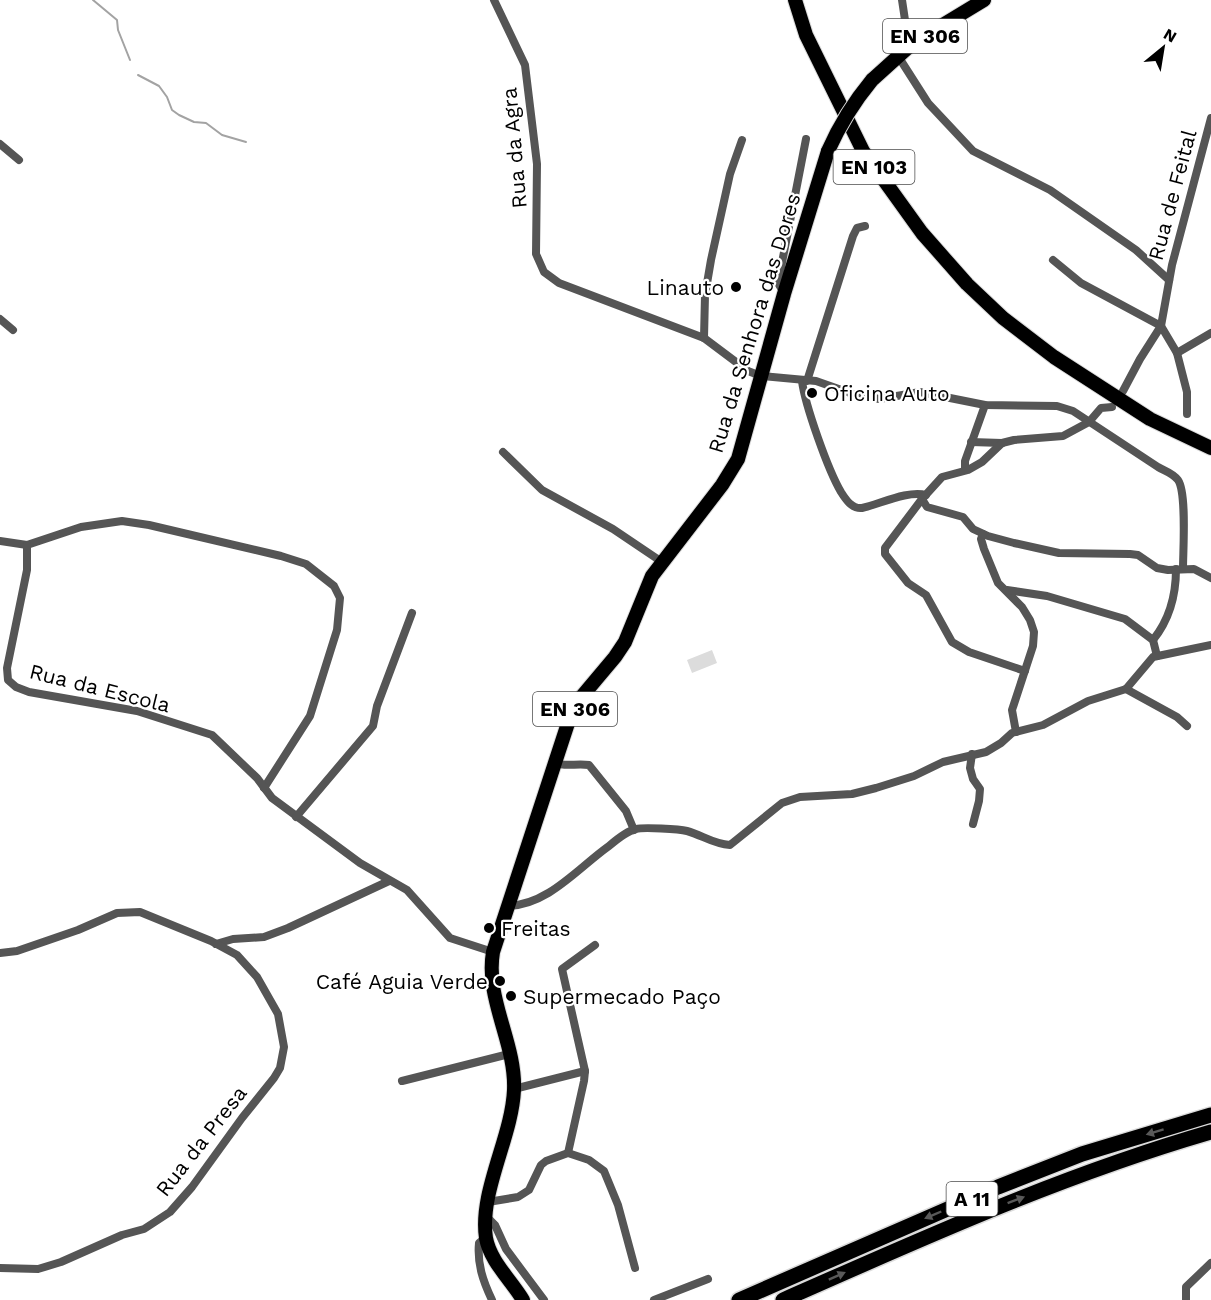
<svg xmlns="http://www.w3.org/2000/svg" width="1211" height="1300" font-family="'Work Sans',sans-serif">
  <rect width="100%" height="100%" fill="#fff"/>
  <path fill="#dcdcdc" d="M712 650 717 663 692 673 687 660Z"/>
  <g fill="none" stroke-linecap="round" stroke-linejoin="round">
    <g stroke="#a3a3a3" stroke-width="2">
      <path d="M93 0 117 20 118 30 130 60"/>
      <path d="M138 75 159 86 167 97 172 110 179 115 194 122 206 123 222 135 246 142"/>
    </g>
    <g stroke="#dbdbdb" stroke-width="16">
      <g id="primary">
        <path d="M795 0 806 35 863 151 922 233 967 284 1003 318 1054 357 1150 419 1211 448"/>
        <path d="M872 80 913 43 984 0"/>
        <path d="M523 1300C511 1280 490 1261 486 1238 479 1192 512 1137 514 1090 516 1043 485 999 493 952L570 717 578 701 615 657 625 642 652 576 722 485 738 459 784 294 828 151"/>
      </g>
    </g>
    <g stroke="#dbdbdb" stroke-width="18">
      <g id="motorway">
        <path d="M739 1300 998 1187 1082 1154 1211 1115"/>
        <path d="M783 1300C923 1238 1063 1175 1211 1132"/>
      </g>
    </g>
    <g stroke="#555" stroke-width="8">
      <path d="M494 0 525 65 537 164 536 254 544 272 559 283 704 338 748 371 761 376 816 381 853 394 879 399 920 392 985 405 1057 406 1073 411 1158 467C1165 471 1173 473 1178 480 1187 493 1183 550 1183 569"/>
      <path d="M902 0 905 20 917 41"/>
      <path d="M898 56 928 103 973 151 1050 190 1136 250 1169 280"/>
      <path d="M0 144 19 160"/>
      <path d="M1053 260 1081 283 1161 326 1177 353 1187 392V414"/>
      <path d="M784 293 778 283 806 139"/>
      <path d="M0 319 13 330"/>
      <path d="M704 338 705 295 711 260 730 174 742 140"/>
      <path d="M1177 353 1211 333"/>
      <path d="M802 381C805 405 828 470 841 492 846 500 852 509 862 508 880 504 908 490 926 495"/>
      <path d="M807 381 853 236 857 228 865 226"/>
      <path d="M1123 391 1140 359 1161 326 1172 265 1211 118"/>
      <path d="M971 442 1002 443"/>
      <path d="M503 452 542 490 613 529 662 562"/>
      <path d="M965 470V461L985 405"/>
      <path d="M922 499 927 507 963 517 973 529 988 536 1014 543 1059 553 1130 554 1138 555 1157 568 1168 570 1194 569 1211 578"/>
      <path d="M983 534 981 539 984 549 998 583 1022 607 1030 620 1034 632 1033 646 1012 710 1016 732"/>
      <path d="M0 541 27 545 81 527 122 521 149 525 281 556 306 564 334 586 340 598 337 630 310 716 264 788"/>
      <path d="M27 545V570L7 668 8 680 16 687 29 692 137 711 212 735 257 778 272 798 360 863 407 890 450 938 493 952"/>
      <path d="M1007 590 1047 596 1125 619 1153 640 1157 656"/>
      <path d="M1153 640C1170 619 1176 596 1176 569"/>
      <path d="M1025 671 969 652 952 642 926 595 908 583 885 554V548L922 499 942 477 968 470 982 462 1002 443 1014 440 1063 436 1089 422 1101 408 1112 407"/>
      <path d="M1126 689 1177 717 1187 726"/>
      <path d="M972 754 970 768 973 779 980 789 979 801 973 824"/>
      <path d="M555 763C566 767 577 763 589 765L626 811 634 830"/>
      <path d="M296 817 373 726 377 706 412 613"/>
      <path d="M508 906C548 905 578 868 609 846 616 840 627 831 636 829 643 827 679 829 687 831 702 835 713 844 730 845L782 803 800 797 852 794 876 788 914 776 943 762 986 752 1001 743 1012 733 1043 725 1088 701 1126 689 1153 657 1211 645"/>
      <path d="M216 944 233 939 264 937 288 928 389 881"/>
      <path d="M0 953 17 951 78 930 117 913 140 912 211 941 237 955 257 977 278 1014 284 1047 280 1068 274 1078 242 1118 192 1187 170 1212 144 1229 122 1235 61 1262 38 1269 0 1268"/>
      <path d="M402 1081 509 1054"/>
      <path d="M514 1089 585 1071"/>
      <path d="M568 1153 584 1081 585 1071 562 969 595 945"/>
      <path d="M488 1202 518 1197 529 1190 541 1165 546 1161 568 1153 589 1160 604 1171 618 1205 635 1268"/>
      <path d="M486 1216 495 1225 506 1249 544 1300"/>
      <path d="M486 1237 479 1243C477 1264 483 1281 492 1300"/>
      <path d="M654 1300 708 1279"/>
      <path d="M1186 1300V1287L1211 1263"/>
    </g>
    <use href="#primary" stroke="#000" stroke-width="14"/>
    <use href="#motorway" stroke="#000" stroke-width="15"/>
    <g stroke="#dbdbdb" stroke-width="16" stroke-linecap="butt">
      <path id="primary-bridge" d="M828 151C840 124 853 103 872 80"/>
    </g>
    <use href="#primary-bridge" stroke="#000" stroke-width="14"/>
  </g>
  <defs><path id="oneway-solid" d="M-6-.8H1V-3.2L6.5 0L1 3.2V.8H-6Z" transform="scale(1.5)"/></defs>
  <g fill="#595959">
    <use href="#oneway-solid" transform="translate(1155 1132) rotate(163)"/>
    <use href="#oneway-solid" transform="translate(1016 1200) rotate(-21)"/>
    <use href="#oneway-solid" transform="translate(933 1215) rotate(157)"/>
    <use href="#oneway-solid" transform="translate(837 1276) rotate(-24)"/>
  </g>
  <g fill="#000" stroke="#fff" stroke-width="2">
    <circle cx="736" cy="287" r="6"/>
    <circle cx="812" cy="393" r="6"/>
    <circle cx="489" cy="928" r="6"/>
    <circle cx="500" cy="981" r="6"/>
    <circle cx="511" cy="996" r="6"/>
  </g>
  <g text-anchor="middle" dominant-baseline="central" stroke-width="4.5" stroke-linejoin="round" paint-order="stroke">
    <g fill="#fff" stroke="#4c4c4c" stroke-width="1.5">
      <rect x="883" y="19" width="84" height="34" rx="4.5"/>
      <rect x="833.5" y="150" width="81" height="34" rx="4.5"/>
      <rect x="533" y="692" width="84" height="34" rx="4.5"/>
      <rect x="946.5" y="1182" width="51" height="34" rx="4.5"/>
    </g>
    <g font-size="20" font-weight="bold" fill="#000">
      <text x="925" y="36">EN 306</text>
      <text x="874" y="167">EN 103</text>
      <text x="575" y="709">EN 306</text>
      <text x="972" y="1199">A 11</text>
    </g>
    <g font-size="21" fill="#000" stroke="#fff">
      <text transform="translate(514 148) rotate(-95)">Rua da Agra</text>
      <text transform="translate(1172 195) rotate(-75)">Rua de Feital</text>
      <text transform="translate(754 323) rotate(-73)">Rua da Senhora das Dores</text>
      <text transform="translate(100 688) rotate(14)">Rua da Escola</text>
      <text transform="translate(201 1141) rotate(-52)">Rua da Presa</text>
    </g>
    <g font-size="21" fill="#000" stroke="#fff" text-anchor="start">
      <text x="724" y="287" text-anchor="end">Linauto</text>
      <text x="824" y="393">Oficina Auto</text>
      <text x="501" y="928">Freitas</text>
      <text x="488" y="981" text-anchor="end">Café Aguia Verde</text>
      <text x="523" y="996">Supermecado Paço</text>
    </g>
  </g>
  <g transform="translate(1163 48) rotate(30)" stroke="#ffffff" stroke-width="4.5" paint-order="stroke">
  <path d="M0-4.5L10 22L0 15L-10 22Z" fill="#000000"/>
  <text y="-9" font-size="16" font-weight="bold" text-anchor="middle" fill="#000000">N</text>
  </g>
</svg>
